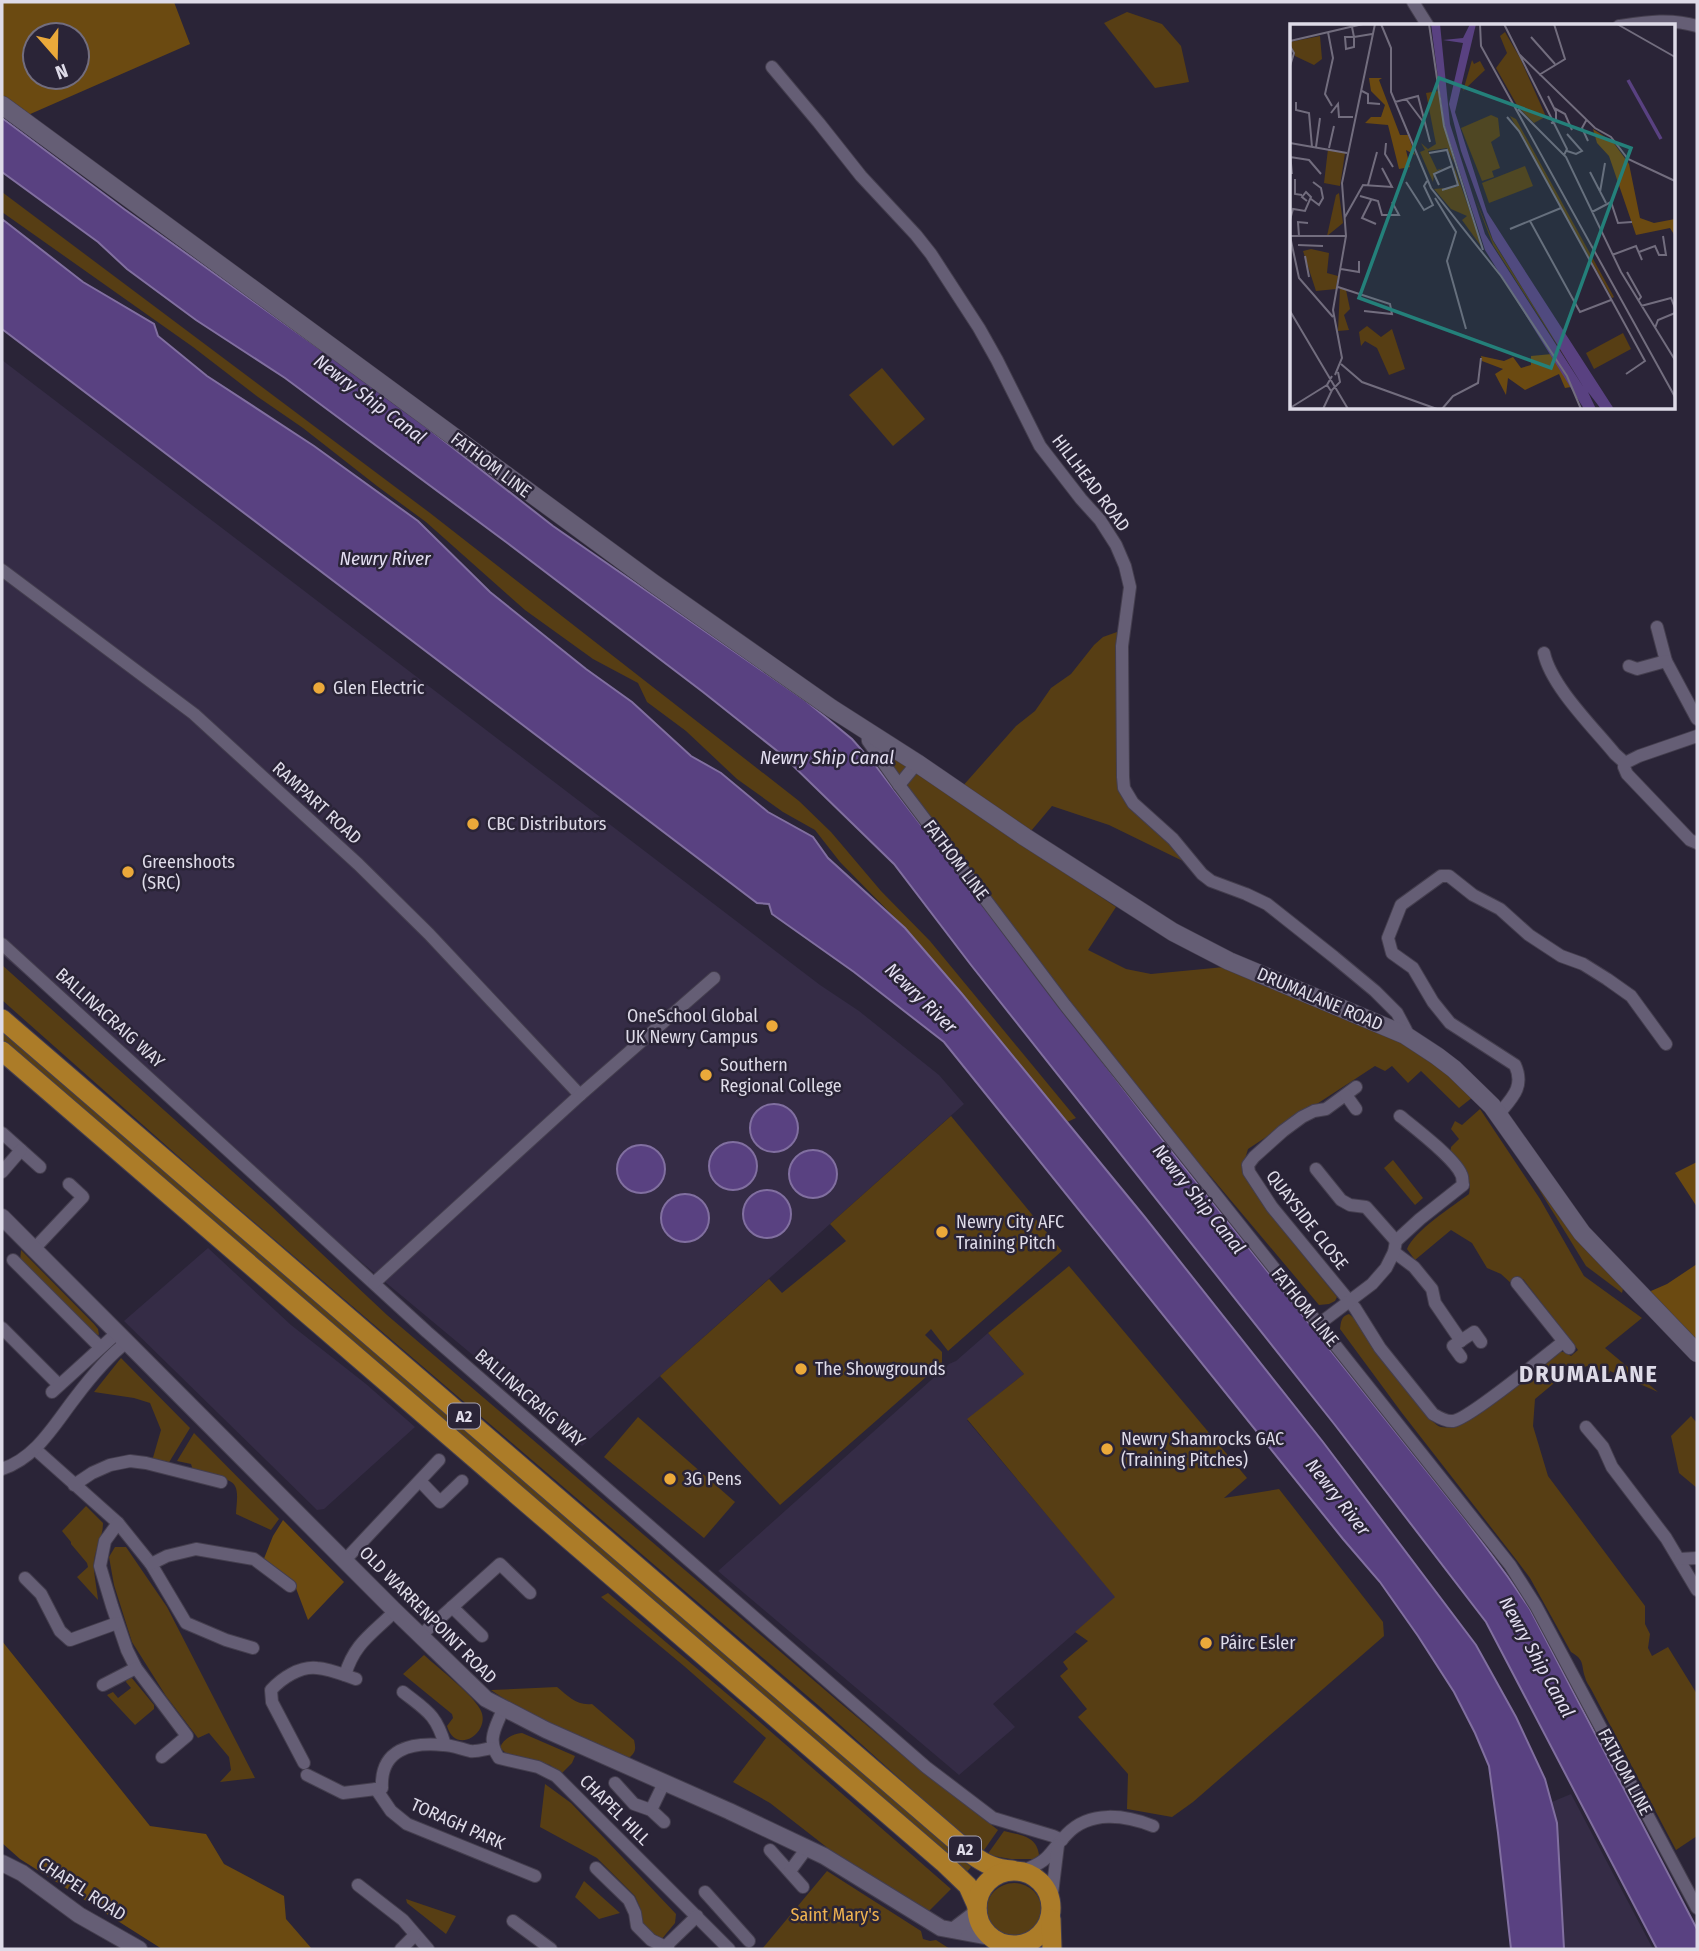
<svg xmlns="http://www.w3.org/2000/svg" width="1699" height="1951" font-family="'Fira Sans Condensed',sans-serif">
  <rect width="100%" height="100%" fill="#2a2437"/>
  <g fill="#352c46">
    <path d="M2 360 820 985 859 1011 939 1075 964 1104 582 1446 366 1266 2 955Z"/>
    <path d="M208 1248 291 1325 366 1384 415 1427 324 1509 317 1510 124 1321Z"/>
    <path d="M988 1333 1024 1374 967 1420 1116 1597 993 1704 1015 1727 959 1775 718 1571 949 1364 956 1361Z"/>
    <path d="M1571 1794 1653 1949H1555L1547 1804Z"/>
  </g>
  <g fill="#573e14">
    <path d="M1127 12 1162 24 1181 46 1189 82 1155 88 1104 23Z"/>
    <path d="M2 192 430 513 799 801 831 832 881 891 930 941 1076 1118 1067 1122 950 980 902 925 840 862 815 830 783 812 737 779 686 731 647 702 638 683 593 659 525 610 426 522 377 486 303 428 258 397 193 347 2 212Z"/>
    <path d="M882 368 925 419 893 446 849 395Z"/>
    <path d="M1117 632 1124 782 1191 865 1109 825 1052 806 1031 831 961 788 1016 726 1035 711 1051 688 1071 674 1094 645 1103 637Z"/>
    <path d="M868 740 1116 907 1088 950 1126 969 1151 974 1235 966 1403 1043 1459 1081 1473 1097 1459 1108 1421 1071 1408 1083 1392 1066 1385 1071 1375 1066 1248 1149 1243 1166V1175L1290 1239 1337 1297 1335 1301 1329 1304 1319 1305 1207 1172 1200 1177Z"/>
    <path d="M2 965 270 1205 387 1315 839 1702 913 1764 998 1830 982 1853 819 1706 205 1180 2 1000Z"/>
    <path d="M2 1029 971 1867 965 1874 2 1042Z"/>
    <path d="M1480 1109 1540 1199 1584 1276 1642 1318 1605 1348 1658 1392 1610 1371 1609 1374 1587 1366 1559 1379 1535 1399 1533 1426 1548 1476 1645 1606V1624L1650 1634 1648 1648 1652 1656 1668 1647 1697 1694V1836L1676 1850 1591 1689C1589 1685 1586 1682 1585 1677 1581 1665 1585 1660 1571 1652L1530 1578 1518 1562 1402 1413 1340 1329C1341 1322 1341 1316 1349 1314L1357 1321C1369 1338 1428 1425 1441 1427 1451 1429 1459 1424 1467 1420L1559 1352H1565L1571 1356 1578 1350 1523 1279 1513 1285 1501 1274 1487 1268 1472 1243 1451 1230 1415 1260 1407 1249C1414 1231 1453 1206 1469 1194 1473 1176 1461 1167 1450 1155L1451 1147 1459 1139 1451 1129 1455 1121 1462 1125Z"/>
    <path d="M951 1116 1062 1251 948 1351 931 1329 925 1335 942 1352V1363L780 1505 660 1376 769 1279 782 1293 846 1241 830 1224Z"/>
    <path d="M1393 1160 1423 1198 1415 1205 1384 1168Z"/>
    <path d="M1521 1160 1621 1282 1623 1289 1622 1293 1586 1266Z"/>
    <path d="M21 1250 94 1324 98 1329 99 1335 90 1333 20 1262Z"/>
    <path d="M1069 1266 1247 1478 1224 1498 1279 1489 1383 1622 1384 1636 1193 1802 1172 1817 1127 1809 1128 1774 1078 1717 1087 1709 1060 1676 1068 1669 1063 1662 1088 1641 1075 1632 1115 1597 967 1419 1024 1374 988 1333Z"/>
    <path d="M121 1358 190 1428 168 1464 152 1461 161 1430 150 1403 134 1398 94 1392Z"/>
    <path d="M1691 1416 1697 1423V1488L1679 1473 1671 1436Z"/>
    <path d="M638 1417 735 1502 704 1538 604 1457Z"/>
    <path d="M194 1433 279 1519 271 1530 236 1514C236 1507 239 1493 235 1486 231 1477 203 1473 193 1470L191 1464 177 1461Z"/>
    <path d="M86 1506 103 1523C103 1537 96 1547 94 1561 93 1572 97 1588 98 1600L77 1577 88 1567 87 1563 71 1544V1542L62 1531Z"/>
    <path d="M115 1547H126L167 1607 255 1778 220 1782 231 1770 229 1757 209 1733 198 1738 166 1696 132 1642 114 1585 109 1557Z"/>
    <path d="M608 1593 746 1710 951 1889 929 1911 829 1849 770 1803 733 1782 766 1738 684 1666 601 1597Z"/>
    <path d="M424 1655C438 1668 472 1694 480 1709 493 1731 456 1757 447 1726L453 1718 452 1714 403 1674Z"/>
    <path d="M131 1677 154 1705V1709L135 1725 107 1695 113 1692 118 1698 131 1688 126 1682 127 1678Z"/>
    <path d="M557 1687C568 1696 577 1706 592 1704L634 1740C636 1749 636 1752 629 1758L620 1757 530 1716 491 1690Z"/>
    <path d="M522 1733 575 1756 572 1763 561 1774 550 1765 506 1753 500 1748C503 1739 512 1734 522 1733Z"/>
    <path d="M545 1784 571 1803 676 1914 675 1923 661 1940 641 1925V1910L635 1896 597 1858 540 1827Z"/>
    <path d="M1004 1831C1020 1835 1037 1836 1039 1855L1037 1859H1011L987 1855Z"/>
    <path d="M827 1871 921 1931 923 1939 930 1941 936 1940 950 1949H762Z"/>
    <path d="M584 1881 620 1913 599 1919 575 1897Z"/>
    <circle cx="1014" cy="1911" r="28"/>
    <path d="M406 1899 456 1916 446 1934 407 1903Z"/>
  </g>
  <g fill="#6b4a11" fill-rule="evenodd">
    <path d="M2 2H174L190 44 28 115 2 95ZM35 35H77V77H35Z"/>
    <path d="M1697 1162V1207L1675 1173Z"/>
    <path d="M1697 1264V1344L1644 1294 1667 1284Z"/>
    <path d="M283 1520 344 1582 308 1620 294 1583 263 1561 273 1536Z"/>
    <path d="M2 1641 150 1826 206 1834 224 1864 284 1896 286 1919 312 1949H162L20 1859 2 1843Z"/>
  </g>
  <g fill="#594181" stroke="#816fa0" stroke-width="2">
    <path d="M2 118 124 209 393 401 553 526 806 701 852 739 875 765 1162 1139 1465 1519 1508 1577 1530 1609 1697 1929V1949H1657L1486 1622 1335 1425 971 965 894 864 781 754 703 692 506 542 285 378 196 320 127 269 98 242 2 172Z"/>
    <path d="M2 219 83 282 154 324 158 336 207 376 314 446 418 521 490 592 586 669 632 702 691 756 721 773 768 812 813 837 828 858 905 928 962 994 1144 1216 1323 1442 1476 1645 1516 1717 1545 1779 1557 1823 1564 1949H1511L1498 1833 1489 1766 1475 1733 1454 1692 1418 1636 1380 1582 1343 1539 944 1042 854 972 772 914 769 904 757 903 2 329Z"/>
    <circle cx="774" cy="1128" r="24"/>
    <circle cx="733" cy="1166" r="24"/>
    <circle cx="641" cy="1169" r="24"/>
    <circle cx="813" cy="1174" r="24"/>
    <circle cx="767" cy="1214" r="24"/>
    <circle cx="685" cy="1218" r="24"/>
  </g>
  <g fill="none" stroke-linecap="round" stroke-linejoin="round">
    <g stroke="#443e4e" stroke-width="14">
      <g id="minor">
        <path d="M1413 2 1428 26"/>
        <path d="M1619 26C1646 22 1670 18 1697 26"/>
        <path d="M772 67 819 123 861 176 916 235 931 254 979 328 997 360 1040 446 1081 499 1100 520 1116 545 1125 566 1130 587 1122 646 1123 777 1124 788 1133 803 1173 839 1202 874 1211 881 1246 894 1267 904 1334 957 1375 991 1397 1013 1406 1030 1405 1035"/>
        <path d="M2 570 194 714 358 864 429 934 580 1095"/>
        <path d="M1657 627 1666 661 1697 719"/>
        <path d="M1544 653C1551 686 1593 727 1615 754L1625 763"/>
        <path d="M1629 666 1637 669 1666 661"/>
        <path d="M867 732 868 741 899 785 1065 1005 1510 1565 1536 1606 1697 1908"/>
        <path d="M1697 736 1639 756 1625 763 1624 767 1627 774 1690 840 1697 843"/>
        <path d="M899 785 917 763"/>
        <path d="M2 944 427 1332 926 1767 993 1818 1053 1836 1062 1840"/>
        <path d="M1356 1087 1326 1109 1314 1111 1302 1117 1283 1131 1254 1157 1248 1165 1249 1172 1272 1207 1355 1308 1380 1348 1433 1414C1438 1417 1446 1422 1453 1421 1469 1419 1546 1355 1563 1342"/>
        <path d="M1346 1095 1356 1109"/>
        <path d="M1498 1115C1512 1098 1525 1087 1515 1065L1450 1023 1433 1002 1413 968 1392 953 1388 938 1401 905 1441 876H1449L1473 895 1500 909 1529 935 1561 956 1583 964 1607 979 1631 996 1666 1044"/>
        <path d="M2 1133 40 1167"/>
        <path d="M1316 1169 1341 1200 1350 1205 1366 1207 1396 1241"/>
        <path d="M2 1172 21 1150"/>
        <path d="M33 1250 83 1197 69 1184"/>
        <path d="M1394 1252 1414 1267 1432 1289 1435 1303 1461 1341"/>
        <path d="M13 1260 100 1347"/>
        <path d="M374 1283 580 1095 714 978"/>
        <path d="M1517 1283 1569 1348"/>
        <path d="M1319 1324 1372 1284 1386 1268 1394 1252 1396 1241 1420 1219 1463 1185C1462 1181 1463 1177 1461 1174 1454 1158 1415 1128 1400 1116"/>
        <path d="M2 1328 59 1385"/>
        <path d="M1461 1357 1453 1346 1474 1332 1481 1342"/>
        <path d="M52 1392 117 1333"/>
        <path d="M1586 1427 1603 1447 1612 1467 1666 1538 1697 1590"/>
        <path d="M35 1449 118 1523 151 1564 186 1623 226 1640 253 1648"/>
        <path d="M2 1469C36 1458 54 1425 75 1398 90 1378 107 1357 127 1342"/>
        <path d="M420 1481 440 1502 462 1481"/>
        <path d="M74 1485 92 1473 110 1465 130 1461 146 1463 221 1482"/>
        <path d="M118 1523 105 1541 100 1566 112 1606 127 1650 136 1668 187 1736 162 1757"/>
        <path d="M1680 1559 1697 1558"/>
        <path d="M345 1560 439 1460"/>
        <path d="M151 1564 167 1556 196 1549 254 1559 290 1586"/>
        <path d="M25 1578 41 1594 60 1631 70 1640 117 1623"/>
        <path d="M452 1607 482 1636"/>
        <path d="M420 1636 500 1564 530 1593"/>
        <path d="M345 1675C354 1645 369 1636 391 1615L393 1609"/>
        <path d="M103 1685 136 1668"/>
        <path d="M403 1692C427 1711 436 1714 445 1745"/>
        <path d="M503 1709C496 1728 486 1739 499 1758L538 1767 556 1776 729 1949"/>
        <path d="M492 1748C485 1749 477 1752 470 1751 461 1749 452 1745 443 1745 411 1742 380 1749 382 1788L376 1789 391 1811 407 1824 535 1876"/>
        <path d="M304 1763 272 1702 271 1690C282 1678 300 1666 317 1668 330 1669 344 1675 356 1679"/>
        <path d="M307 1775 343 1793 376 1789"/>
        <path d="M615 1783 634 1804 651 1810 664 1822"/>
        <path d="M651 1810 664 1783"/>
        <path d="M770 1850 803 1887"/>
        <path d="M596 1868 629 1900 635 1913 637 1926 651 1940 666 1947"/>
        <path d="M790 1871 807 1848"/>
        <path d="M1022 1871C1052 1860 1047 1854 1067 1834 1090 1810 1125 1815 1153 1826"/>
        <path d="M358 1885 403 1920 428 1949"/>
        <path d="M705 1892 749 1941"/>
        <path d="M1051 1902 1058 1845"/>
        <path d="M513 1921 551 1949"/>
        <path d="M401 1949 415 1935"/>
        <path d="M667 1949 669 1943 697 1916"/>
      </g>
    </g>
    <g stroke="#443e4e" stroke-width="18">
      <g id="tertiary">
        <path d="M2 1217 393 1609 486 1699 546 1730 729 1811 824 1856 941 1928 995 1938"/>
        <path d="M2 1863 22 1873 79 1915 139 1949"/>
        <path d="M954 1930 979 1911"/>
      </g>
    </g>
    <g stroke="#443e4e" stroke-width="19">
      <path id="secondary" d="M2 105 653 583 831 708 917 763 1025 837 1173 932 1229 961 1405 1035 1437 1056 1454 1069 1492 1106 1582 1233 1697 1353"/>
    </g>
    <g stroke="#443e4e" stroke-width="21">
      <g id="trunk">
        <path d="M2 1019 971 1854C985 1864 995 1869 1012 1870"/>
        <path d="M2 1051 943 1862 968 1886 977 1906"/>
        <circle cx="1014" cy="1908" r="37"/>
        <path d="M1051 1919 1052 1949"/>
      </g>
    </g>
    <use href="#minor" stroke="#655e75" stroke-width="12"/>
    <use href="#tertiary" stroke="#655e75" stroke-width="16"/>
    <use href="#secondary" stroke="#655e75" stroke-width="18"/>
    <use href="#trunk" stroke="#ac7c28" stroke-width="19"/>
  </g>
  <g fill="#eba93a" stroke="#2a2437" stroke-width="2.5">
    <circle cx="319" cy="688" r="7"/>
    <circle cx="473" cy="824" r="7"/>
    <circle cx="128" cy="872" r="7"/>
    <circle cx="772" cy="1026" r="7"/>
    <circle cx="706" cy="1075" r="7"/>
    <circle cx="942" cy="1232" r="7"/>
    <circle cx="801" cy="1369" r="7"/>
    <circle cx="1107" cy="1449" r="7"/>
    <circle cx="670" cy="1479" r="7"/>
    <circle cx="1206" cy="1643" r="7"/>
  </g>
  <g text-anchor="middle" dominant-baseline="central" stroke-width="5" stroke-linejoin="round" paint-order="stroke">
    <g fill="#2a2437" stroke="#a8a4b3" stroke-width="2">
      <rect x="448" y="1403.5" width="32" height="25" rx="5"/>
      <rect x="949" y="1836.5" width="32" height="25" rx="5"/>
    </g>
    <g font-size="16" font-weight="bold" fill="#dedbe8">
      <text x="464" y="1416">A2</text>
      <text x="965" y="1849">A2</text>
    </g>
    <g font-size="18" fill="#dedbe8" stroke="#2a2437">
      <text transform="translate(491 465) rotate(37)">FATHOM LINE</text>
      <text transform="translate(1091 483) rotate(53)">HILLHEAD ROAD</text>
      <text transform="translate(317 803) rotate(42)">RAMPART ROAD</text>
      <text transform="translate(956 860) rotate(53)">FATHOM LINE</text>
      <text transform="translate(1320 999) rotate(23)">DRUMALANE ROAD</text>
      <text transform="translate(110 1018) rotate(42)">BALLINACRAIG WAY</text>
      <text transform="translate(1307 1220) rotate(52)">QUAYSIDE CLOSE</text>
      <text transform="translate(1305 1307) rotate(51)">FATHOM LINE</text>
      <text transform="translate(530 1398) rotate(41)">BALLINACRAIG WAY</text>
      <text transform="translate(428 1615) rotate(45)">OLD WARRENPOINT ROAD</text>
      <text transform="translate(1625 1772) rotate(62)">FATHOM LINE</text>
      <text transform="translate(615 1810) rotate(45)">CHAPEL HILL</text>
      <text transform="translate(458 1824) rotate(24)">TORAGH PARK</text>
      <text transform="translate(82 1889) rotate(33)">CHAPEL ROAD</text>
    </g>
    <g font-size="18" fill="#dedbe8" stroke="#2a2437" text-anchor="start">
      <text x="333" y="688">Glen Electric</text>
      <text x="487" y="824">CBC Distributors</text>
      <text x="142" y="862">Greenshoots<tspan x="142" dy="21">(SRC)</tspan></text>
      <text x="758" y="1016" text-anchor="end">OneSchool Global<tspan x="758" dy="21">UK Newry Campus</tspan></text>
      <text x="720" y="1065">Southern<tspan x="720" dy="21">Regional College</tspan></text>
      <text x="956" y="1222">Newry City AFC<tspan x="956" dy="21">Training Pitch</tspan></text>
      <text x="815" y="1369">The Showgrounds</text>
      <text x="1121" y="1439">Newry Shamrocks GAC<tspan x="1121" dy="21">(Training Pitches)</tspan></text>
      <text x="684" y="1479">3G Pens</text>
      <text x="1220" y="1643">Páirc Esler</text>
    </g>
    <g font-size="18" fill="#efb250" stroke="#2a2437">
      <text x="835" y="1915">Saint Mary's</text>
    </g>
    <g font-size="19" font-style="italic" fill="#e3def1" stroke="#2a2437">
      <text transform="translate(370 399) rotate(37)">Newry Ship Canal</text>
      <text x="385" y="558">Newry River</text>
      <text x="827" y="757">Newry Ship Canal</text>
      <text transform="translate(921 998) rotate(44)">Newry River</text>
      <text transform="translate(1199 1199) rotate(51)">Newry Ship Canal</text>
      <text transform="translate(1338 1497) rotate(52)">Newry River</text>
      <text transform="translate(1537 1657) rotate(61)">Newry Ship Canal</text>
    </g>
    <g font-size="24" font-weight="bold" letter-spacing="2" fill="#dedbe8" stroke="#2a2437">
      <text x="1589" y="1374">DRUMALANE</text>
    </g>
  </g>
  <g transform="translate(1290 24)">
    <rect width="385" height="385" fill="#2a2437"/>
    <path d="M215 8 230 34 258 97 255 93 244 99 228 83 206 44 217 29 210 12ZM30 12 32 35 24 41 5 32 0 18ZM182 36 184 40 190 37 195 46 173 67ZM148 67 164 139 157 124 138 127 147 146 153 144 144 149 143 158 130 128 135 126 131 119 138 125 146 120 136 69ZM201 91 208 94 210 112 201 118 210 144 202 147 204 153 192 157 171 104ZM220 92 226 95 324 273 322 274ZM38 125 55 129 50 162 34 159ZM164 142 193 225 172 196 177 192 161 185 144 165 167 163ZM235 142 243 162 199 179 192 159ZM49 169 53 199 37 212 46 171ZM185 174 203 217 294 363 203 221ZM21 225 39 229 37 249 48 252 46 265 26 267 13 227ZM50 264 56 266 60 285 54 291 59 306 48 307ZM77 302 91 313 102 305 115 345 99 351 87 324 75 317 71 322 69 308ZM333 309 341 325 304 345 296 329Z" fill="#573e14"/>
    <path d="M79 54H92L89 56 110 111H118L125 131 116 126 120 143 109 145 98 101 75 99 81 93H91L95 81 81 67ZM303 105 323 118 339 140 350 194 364 199 385 195V212L380 204 346 211 319 132 307 119ZM262 330 281 363 275 364 269 350 235 366 218 354 216 371 205 350 213 345 192 337 191 332 214 337 223 333 231 344 241 341V332Z" fill="#6b4a11"/>
    <path d="M141 0H150L160 100 195 210 294 364 203 216 171 127 159 80 173 19 153 16 173 14 180 0H186L165 88 197 188 324 385H311L298 368 306 385H294L195 226 154 100Z" fill="#594181"/>
    <path fill="none" stroke="#594181" stroke-width="3.5" d="M338 56 371 115"/>
    <path fill="none" stroke="#726d7e" stroke-width="2" d="M91 0 101 24V68L141 164 211 252 277 352 291 385M139 0 154 102 193 226M190 0 191 22 385 373M214 0 277 125 274 131M327 0 385 33M62 3 64 13V23L56 25 55 13H64L82 10M38 8 43 34 35 70 42 82M241 13 265 40M0 17 73 0M0 22 4 29 0 42M229 30 305 104 321 113 338 135 385 157M249 51 275 35 264 0M72 67 78 70V79L90 80M258 72 266 88V97L261 99M116 75 134 99M6 78V86L19 89 22 123M105 78 128 72 140 118M264 84 275 90 282 106M228 85 276 133 331 248 385 336M41 89 48 80 49 93H63M217 93 229 107 355 337 336 350M297 95 292 104 298 117M0 119 57 129M96 119 95 130 103 143M26 123 30 94M39 124 44 102M277 127 286 130 292 127 277 110M0 129 2 150M139 129 157 126 168 161 152 166M0 133 19 136 31 150M300 148 316 179M5 155V170L12 171M116 158 134 186 143 181 134 162 137 157M78 161 87 128M149 161 144 150 162 142M310 168 315 139M70 172 88 177 92 191H109L102 178M145 174 166 208 157 237 176 305M21 175 29 181 33 174 31 164 23 158M81 176 72 194 86 200M302 188 321 178 328 199 342 198M55 193 73 161 102 163 92 144M0 196 3 185 15 187 21 173 16 168 12 173 17 177M240 197 290 288 321 276M220 205 271 184M0 212 9 254 43 293M0 212H55M9 212 8 198 18 199M8 221 33 222M349 228 365 222 369 231H376L373 212M322 231 346 222 352 236M15 232 19 253M51 245 69 248V237M337 248 351 273 348 277M48 263 100 280 102 290 74 287M351 282 381 274 385 284M0 287 58 385M365 304 368 296 385 289M51 340 72 358 147 385M45 351 52 334 43 286 56 212 52 159 85 0M42 352 37 361 41 367 50 358 48 348M0 384 37 361M33 385 42 366M152 385 163 372 188 359 191 334"/>
    <path fill="#24807a" fill-opacity="0.15" stroke="#24807a" stroke-width="3.5" d="M149 54 341 124 261 344 69 274Z"/>
    <rect width="385" height="385" fill="none" stroke="#dedbe8" stroke-width="3.5"/>
  </g>
  <rect width="1699" height="1951" fill="none" stroke="#dedbe8" stroke-width="7"/>
  <g transform="translate(56 56) rotate(160)"><circle r="33" fill="#2a2437" stroke="#726d7e" stroke-width="2"/>
  <path d="M0-5L12 26L0 18L-12 26Z" fill="#eba93a"/>
  <text y="-10" font-size="19" font-weight="bold" text-anchor="middle" fill="#dedbe8">N</text>
  </g>
</svg>
